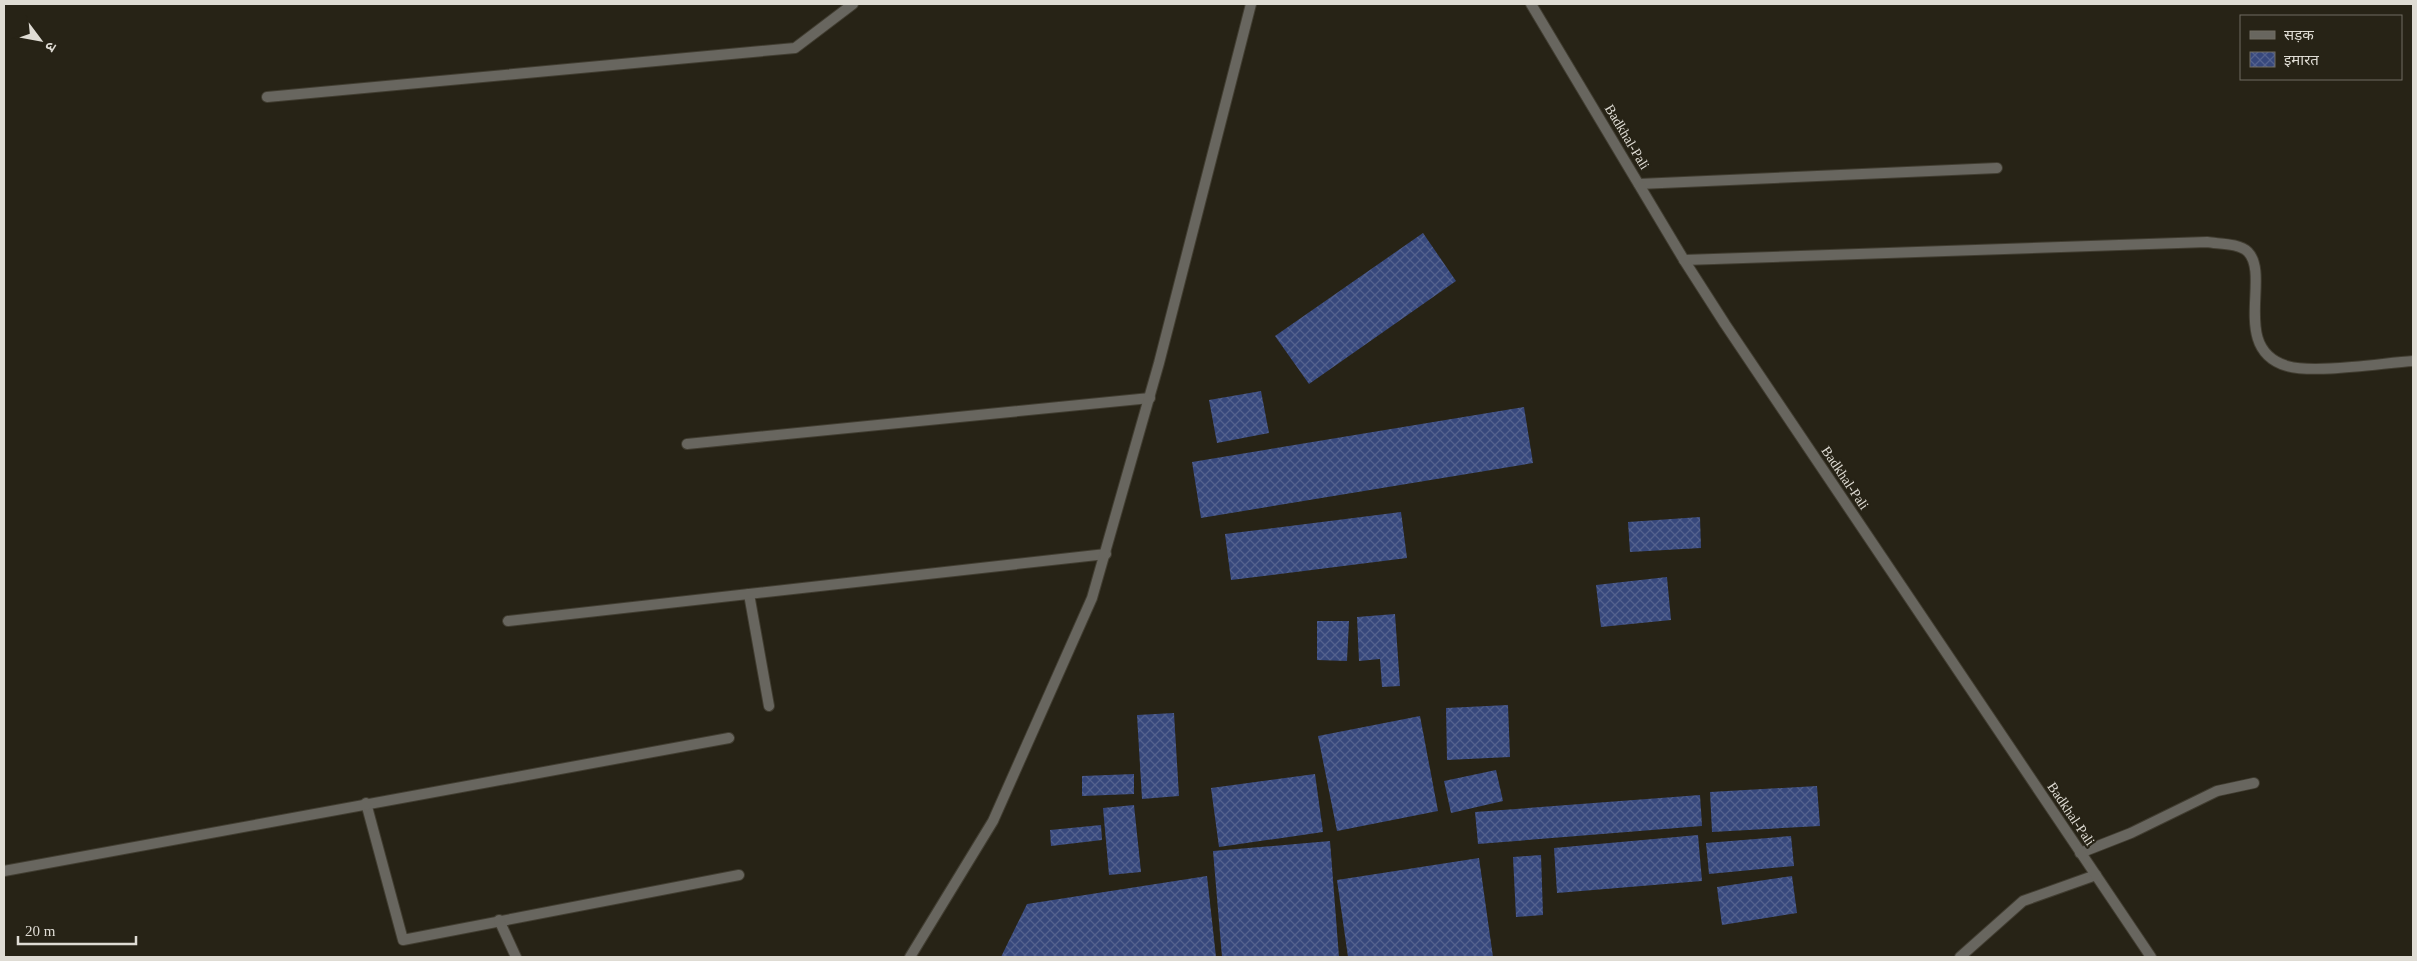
<svg xmlns="http://www.w3.org/2000/svg" width="2417" height="961" font-family="'Times New Roman','Noto Sans Devanagari',serif">
  <defs>
    <pattern id="building-cross-hatch" width="8" height="8" patternUnits="userSpaceOnUse" patternTransform="scale(1.25)"><rect width="8" height="8" fill="#37487c"/><path d="M0 0l8 8M0 8l8-8" fill="none" stroke="#54628e"/></pattern>
  </defs>
  <rect width="100%" height="100%" fill="#272316"/>
  <g fill="url(#building-cross-hatch)">
    <path d="M1423 233 1456 281 1309 384 1275 336Z"/>
    <path d="M1261 391 1269 433 1217 443 1209 400Z"/>
    <path d="M1524 407 1533 463 1201 518 1192 462Z"/>
    <path d="M1401 512 1407 558 1231 580 1225 534Z"/>
    <path d="M1700 517 1701 548 1630 552 1628 522Z"/>
    <path d="M1667 577 1671 620 1601 627 1596 585Z"/>
    <path d="M1395 614 1400 686 1382 687 1380 659 1359 661 1357 617Z"/>
    <path d="M1317 621H1349L1347 661 1317 660Z"/>
    <path d="M1508 705 1510 757 1447 760 1446 708Z"/>
    <path d="M1174 713 1179 796 1142 799 1137 715Z"/>
    <path d="M1420 716 1438 811 1337 831 1318 736Z"/>
    <path d="M1496 770 1503 801 1451 813 1444 781Z"/>
    <path d="M1134 774V794L1082 796V776Z"/>
    <path d="M1315 774 1323 832 1219 847 1211 788Z"/>
    <path d="M1817 786 1820 826 1712 832 1710 792Z"/>
    <path d="M1700 795 1702 826 1478 844 1475 812Z"/>
    <path d="M1134 805 1141 872 1109 875 1103 808Z"/>
    <path d="M1101 825 1102 840 1051 846 1050 830Z"/>
    <path d="M1698 835 1702 881 1557 893 1554 848Z"/>
    <path d="M1791 836 1794 866 1709 874 1706 843Z"/>
    <path d="M1330 841 1339 957H1222L1213 851Z"/>
    <path d="M1541 855 1543 915 1516 917 1513 857Z"/>
    <path d="M1479 858 1493 957H1348L1337 880Z"/>
    <path d="M1207 876 1216 957H1001L1027 904Z"/>
    <path d="M1792 876 1797 913 1722 925 1717 887Z"/>
  </g>
  <g fill="none" stroke-linecap="round" stroke-linejoin="round">
    <g stroke="#413d31" stroke-width="12">
      <g id="service">
        <path d="M2080 853 2131 833 2217 791 2254 783"/>
        <path d="M1960 957 2023 901 2096 875"/>
      </g>
    </g>
    <g stroke="#413d31" stroke-width="12">
      <g id="minor">
        <path d="M267 97 795 48 853 4"/>
        <path d="M1639 184 1997 168"/>
        <path d="M1684 260 2207 242C2219 244 2239 243 2248 252 2271 276 2230 349 2287 366 2315 374 2382 363 2413 361"/>
        <path d="M687 444 1150 398"/>
        <path d="M749 594 769 706"/>
        <path d="M508 621 1106 554"/>
        <path d="M366 803 403 940 739 875"/>
        <path d="M4 871 729 738"/>
        <path d="M499 920 516 957"/>
      </g>
    </g>
    <g stroke="#413d31" stroke-width="12">
      <g id="tertiary">
        <path d="M1531 4 1684 260 1725 324 2151 957"/>
        <path d="M910 957 993 821 1092 598 1159 363 1251 4"/>
      </g>
    </g>
    <use href="#service" stroke="#68665f" stroke-width="10"/>
    <use href="#minor" stroke="#68665f" stroke-width="10"/>
    <use href="#tertiary" stroke="#68665f" stroke-width="10"/>
  </g>
  <g text-anchor="middle" dominant-baseline="central" stroke-width="4.5" stroke-linejoin="round" paint-order="stroke">
    <g font-size="14" fill="#dfdcd4" stroke="#272316">
      <text transform="translate(1627 137) rotate(59)">Badkhal-Pali</text>
      <text transform="translate(1845 478) rotate(56)">Badkhal-Pali</text>
      <text transform="translate(2071 814) rotate(56)">Badkhal-Pali</text>
    </g>
  </g>
  <rect width="2417" height="961" fill="none" stroke="#dfdcd4" stroke-width="10"/>
  <rect x="2240" y="15" width="162" height="65" fill="#272316" stroke="#716d62"/>
  <rect x="2250" y="31" width="25" height="8" fill="#68665f" stroke="#716d62"/>
  <text x="2284" y="40" font-size="15" fill="#dfdcd4">सड़क</text>
  <rect x="2250" y="52" width="25" height="15" fill="url(#building-cross-hatch)" stroke="#716d62"/>
  <text x="2284" y="65" font-size="15" fill="#dfdcd4">इमारत</text>
  <g transform="translate(40 40) rotate(122)" stroke="#272316" stroke-width="4" paint-order="stroke">
  <path d="M0-4L9 19L0 12L-9 19Z" fill="#dfdcd4"/>
  <text y="-8" font-size="14" font-weight="bold" text-anchor="middle" fill="#dfdcd4">उ</text>
  </g>
  <path d="M18 936v8h118v-8" fill="none" stroke="#dfdcd4" stroke-width="2.5"/>
  <text x="25" y="936" font-size="15" fill="#dfdcd4" stroke="#272316" stroke-width="4" paint-order="stroke">20 m</text>
</svg>
